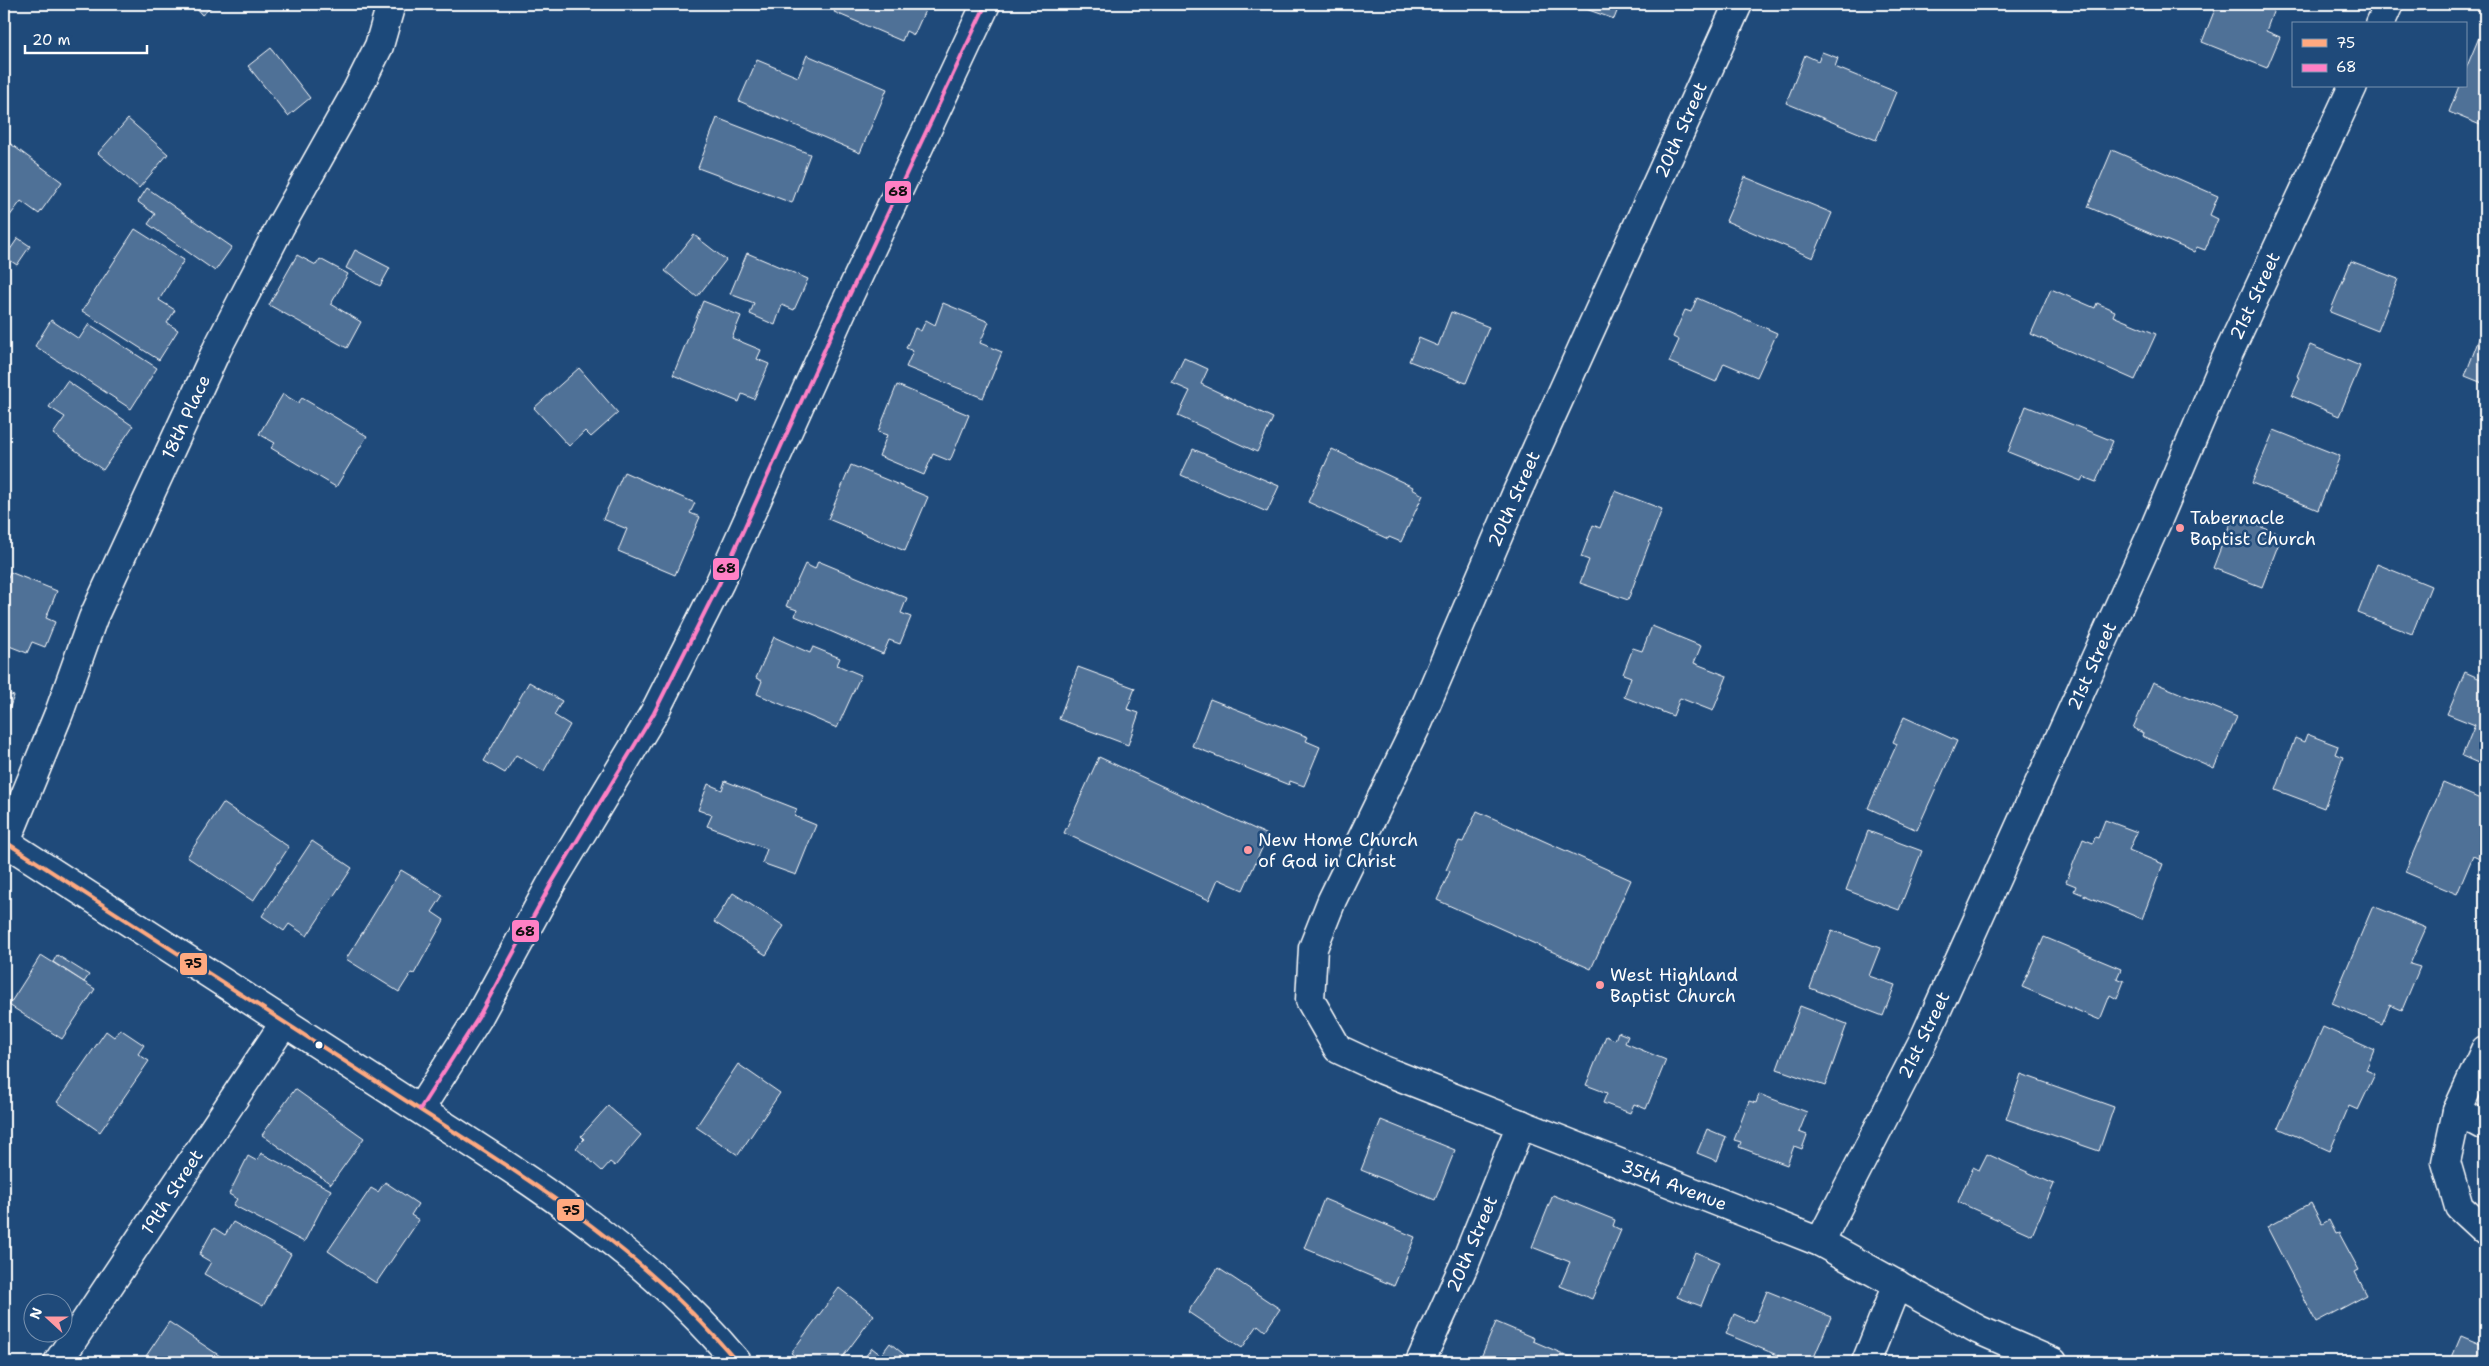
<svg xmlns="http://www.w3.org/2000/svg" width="2489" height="1366" font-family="'Shantell Sans',sans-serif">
  <rect width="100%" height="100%" fill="#1f4a7a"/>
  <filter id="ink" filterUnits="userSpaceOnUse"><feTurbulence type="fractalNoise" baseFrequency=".02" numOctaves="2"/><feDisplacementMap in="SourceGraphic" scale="10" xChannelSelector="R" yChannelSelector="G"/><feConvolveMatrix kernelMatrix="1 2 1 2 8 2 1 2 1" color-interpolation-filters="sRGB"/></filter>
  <g filter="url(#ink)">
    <g fill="#507197" stroke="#fff">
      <path d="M192 4H215L202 15Z"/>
      <path d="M838 4H921L927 6 914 35 906 31 902 41 834 12Z"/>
      <path d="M1572 4H1620L1614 19Z"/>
      <path d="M2217 4H2276L2266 31 2280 37 2267 68 2202 42Z"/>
      <path d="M2485 23V127L2449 112 2459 86H2465V71Z"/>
      <path d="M271 48 310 98 288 116 248 66Z"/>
      <path d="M1822 52 1838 58 1835 67 1896 92 1876 140 1786 103 1805 55 1818 61Z"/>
      <path d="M807 55 887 89 860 153 739 101 757 60 798 77Z"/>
      <path d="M717 118 810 154 792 203 698 168Z"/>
      <path d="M128 119 168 154 139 188 98 153Z"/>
      <path d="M4 139 62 182 39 214 21 201 9 217 4 213Z"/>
      <path d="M2112 150 2218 196 2210 215 2218 219 2205 250 2197 247 2194 252 2088 207Z"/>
      <path d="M1745 177 1832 213 1813 258 1726 221Z"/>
      <path d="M147 188 232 247 215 271 148 224 155 214 138 202Z"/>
      <path d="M135 229 184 260 159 300 175 310 167 323 178 330 159 360 82 311Z"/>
      <path d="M694 235 726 260 697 297 665 271Z"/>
      <path d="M18 238 30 246 17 265 5 257Z"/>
      <path d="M355 250 390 268 380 286 346 268Z"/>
      <path d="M747 253 808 279 794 310 782 305 775 325 750 314 754 303 730 294Z"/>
      <path d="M297 255 316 265 320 259 348 274 331 304 361 322 347 348 269 305Z"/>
      <path d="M2351 261 2398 279 2378 331 2330 312Z"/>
      <path d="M2051 289 2095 308 2097 303 2115 311 2113 316 2156 334 2135 380 2031 334Z"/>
      <path d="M1697 298 1777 333 1757 377 1724 363 1716 382 1669 362 1679 340 1673 337 1685 310 1691 312Z"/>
      <path d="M703 301 741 316 732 338 761 350 757 359 769 364 754 399 742 394 739 402 673 375Z"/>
      <path d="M943 303 989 322 980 343 1002 352 983 398 906 367 913 351 906 348 915 328 921 331 926 320 935 325Z"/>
      <path d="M1451 312 1489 327 1466 383 1409 361 1419 338 1438 346Z"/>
      <path d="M51 320 79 339 89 324 157 368 131 409 35 346Z"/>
      <path d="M2482 331 2485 332V384L2465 376Z"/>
      <path d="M2310 345 2360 366 2339 416 2292 396 2300 378 2297 376Z"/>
      <path d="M1184 358 1208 369 1201 384 1273 418 1257 452 1178 416 1190 391 1172 383Z"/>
      <path d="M579 368 618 413 591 437 585 431 569 446 534 408Z"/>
      <path d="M67 381 133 426 103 470 53 434 65 417 49 407Z"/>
      <path d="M897 385 969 415 950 461 933 454 924 475 879 456 887 435 878 432Z"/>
      <path d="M283 394 298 403 302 398 367 436 336 487 271 448 275 443 259 434Z"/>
      <path d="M2026 406 2113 441 2096 482 2083 477 2081 481 2008 452Z"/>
      <path d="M2274 430 2340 456 2318 510 2252 483Z"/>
      <path d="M1193 449 1279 486 1267 512 1181 475Z"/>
      <path d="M1332 449 1413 487 1412 489 1423 495 1401 542 1389 537 1388 539 1308 502Z"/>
      <path d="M851 465 928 497 905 551 828 519Z"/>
      <path d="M624 472 695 503 690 513 700 517 675 575 618 551 627 529 603 519Z"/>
      <path d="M1615 491 1662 509 1628 600 1580 583 1589 560 1581 557 1593 525 1600 528Z"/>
      <path d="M2233 516 2282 535 2262 587 2213 568Z"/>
      <path d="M818 561 907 598 901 613 911 617 900 644 889 640 883 654 795 616 797 610 786 606 805 564 815 569Z"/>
      <path d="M2377 564 2431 586 2412 634 2358 613Z"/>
      <path d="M10 572 57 591 46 618 55 622 45 647 32 642 27 653 4 644V589Z"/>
      <path d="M1652 626 1701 646 1694 663 1727 676 1713 711 1680 698 1673 716 1624 697 1631 677 1623 674 1633 648 1642 651Z"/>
      <path d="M774 637 810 653 813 647 840 658 837 665 861 675 837 728 757 694 762 681 756 678Z"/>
      <path d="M1078 667 1135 688 1127 709 1139 713 1128 745 1059 719Z"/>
      <path d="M2465 672 2485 681V766L2462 756 2475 725 2447 714Z"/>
      <path d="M529 682 562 701 554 715 570 725 544 771 516 755 505 773 484 761Z"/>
      <path d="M2153 682 2237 717 2214 768 2142 736 2143 733 2133 728Z"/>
      <path d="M4 693 14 696 4 722Z"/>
      <path d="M1210 699 1308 737 1306 741 1320 747 1304 786 1290 781 1289 785 1192 746Z"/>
      <path d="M1904 717 1957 741 1917 830 1868 808 1897 744 1893 742Z"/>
      <path d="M2307 734 2338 746 2335 754 2343 757 2324 808 2276 790 2295 738 2304 742Z"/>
      <path d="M1099 757 1268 835 1243 890 1218 879 1209 900 1064 833Z"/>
      <path d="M725 781 797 809 794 816 816 825 796 875 762 863 767 849 707 826 712 815 698 810 708 784 722 790Z"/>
      <path d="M2443 783 2485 801V858L2484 861 2473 856 2457 894 2405 872Z"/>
      <path d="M223 803 289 847 253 901 187 857Z"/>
      <path d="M1477 811 1631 880 1591 969 1437 900 1450 871 1446 870 1459 841 1463 842Z"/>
      <path d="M2105 820 2137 832 2129 850 2163 864 2142 919 2074 891 2076 886 2066 882 2083 839 2093 843 2095 837 2098 838Z"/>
      <path d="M1868 831 1922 851 1899 910 1846 890Z"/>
      <path d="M312 841 352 868 307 936 289 924 284 931 262 916Z"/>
      <path d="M401 870 443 895 432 912 444 920 414 974 411 973 399 992 346 959Z"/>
      <path d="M733 893 784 926 766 955 714 922Z"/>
      <path d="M2373 906 2426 928 2410 964 2420 967 2402 1010 2390 1005 2382 1024 2332 1003Z"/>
      <path d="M1832 930 1880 948 1869 976 1895 985 1883 1016 1810 988Z"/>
      <path d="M2044 937 2121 969 2117 978 2124 981 2117 999 2110 995 2100 1020 2022 987Z"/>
      <path d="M41 955 95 989 62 1039 9 1005Z"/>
      <path d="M57 955 89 975 84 982 53 962Z"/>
      <path d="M1800 1006 1847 1024 1825 1086 1777 1069Z"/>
      <path d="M2323 1027 2374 1050 2366 1070 2375 1074 2358 1110 2349 1106 2330 1151 2278 1128Z"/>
      <path d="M120 1029 144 1045 138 1054 149 1061 100 1132 57 1102 106 1031 114 1037Z"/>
      <path d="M1618 1032 1628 1036 1625 1043 1666 1060 1646 1109 1634 1104 1630 1113 1603 1103 1607 1093 1586 1085 1606 1036 1615 1040Z"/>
      <path d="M738 1064 780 1093 738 1155 696 1127Z"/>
      <path d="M2021 1074 2114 1107 2099 1151 2006 1119Z"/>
      <path d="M295 1089 364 1138 331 1184 262 1135Z"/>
      <path d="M1759 1094 1807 1112 1799 1132 1807 1135 1802 1149 1794 1146 1787 1165 1739 1147 1741 1142 1734 1140 1749 1101 1756 1103Z"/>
      <path d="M608 1106 641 1135 615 1166 610 1162 602 1171 576 1148 584 1139 581 1136Z"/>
      <path d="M1381 1120 1455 1150 1435 1200 1361 1170Z"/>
      <path d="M1707 1129 1726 1137 1717 1161 1697 1153Z"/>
      <path d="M261 1153 331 1190 304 1242 233 1205 237 1199 229 1194 248 1156 257 1161Z"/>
      <path d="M1987 1154 2054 1184 2032 1235 1958 1202 1973 1167 1979 1170Z"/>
      <path d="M385 1182 418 1204 411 1215 419 1220 376 1283 328 1251 371 1188 378 1192Z"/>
      <path d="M1553 1195 1615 1220 1613 1226 1621 1230 1592 1299 1560 1286 1570 1262 1532 1247Z"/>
      <path d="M1324 1199 1415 1237 1394 1286 1304 1248Z"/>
      <path d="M2311 1203 2322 1224 2329 1220 2336 1234 2339 1233 2359 1270 2355 1272 2367 1295 2316 1322 2267 1227Z"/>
      <path d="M233 1222 291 1254 263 1306 204 1274 211 1262 199 1255 214 1228 225 1235Z"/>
      <path d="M1695 1252 1719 1262 1701 1306 1677 1297Z"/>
      <path d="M1218 1268 1280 1309 1265 1331 1258 1325 1242 1348 1188 1312Z"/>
      <path d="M839 1288 874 1315 839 1362H803L791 1353Z"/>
      <path d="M1767 1291 1831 1317 1812 1362H1794L1726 1334 1734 1314 1754 1323Z"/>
      <path d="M169 1322 229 1362H142Z"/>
      <path d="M1496 1322 1534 1338 1533 1341 1575 1359 1574 1362H1479Z"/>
      <path d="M2461 1336 2485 1346V1362H2450Z"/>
      <path d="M890 1343 913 1362H861L872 1348 881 1355Z"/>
    </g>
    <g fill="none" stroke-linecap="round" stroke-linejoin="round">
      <g stroke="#fff" stroke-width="31">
        <g id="minor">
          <path d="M1738 4 1517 492 1419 721 1332 900 1313 948 1310 1000 1338 1049 1383 1070 1820 1242 1979 1330 2053 1362"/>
          <path d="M2380 24 2389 4"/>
          <path d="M6 842 59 713 93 618 217 349 280 227 357 90 379 46 391 4"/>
          <path d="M420 1109 478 1018 551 884 654 713 720 582 841 313 986 4"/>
          <path d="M2457 1111 2485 1050"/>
          <path d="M2485 1126 2457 1111 2446 1162 2459 1207 2485 1231"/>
          <path d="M1820 1242 1923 1041 2156 524 2225 361 2353 86"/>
          <path d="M58 1362 285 1022"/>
          <path d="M1420 1362 1465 1263 1521 1124"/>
          <path d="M1866 1362 1897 1284"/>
        </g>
      </g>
      <g stroke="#fff" stroke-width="31">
        <path id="tertiary" d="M4 841C135 927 268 1011 400 1097 523 1176 642 1248 737 1362"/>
      </g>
      <use href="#minor" stroke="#1f4a7a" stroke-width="28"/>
      <use href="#tertiary" stroke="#1f4a7a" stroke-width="28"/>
      <g stroke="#1f4a7a" stroke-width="8">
        <path id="bus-1" d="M4 841C135 927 268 1011 400 1097 523 1176 642 1248 737 1362"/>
      </g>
      <g stroke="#1f4a7a" stroke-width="8">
        <path id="bus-2" d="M420 1109 478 1018 551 884 654 713 720 582 841 313 986 4"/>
      </g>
      <use href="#bus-1" stroke="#ffa980" stroke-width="4"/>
      <use href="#bus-2" stroke="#ff80c5" stroke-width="4"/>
    </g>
  </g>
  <g fill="#ff9aa2" stroke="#1f4a7a" stroke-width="2">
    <circle cx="2180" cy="528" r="5"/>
    <circle cx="1248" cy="850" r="5"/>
    <circle cx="1600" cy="985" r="5"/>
  </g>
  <circle fill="#fff" stroke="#1f4a7a" stroke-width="2" cx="319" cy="1045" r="4.5"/>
  <g text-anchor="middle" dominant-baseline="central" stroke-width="5" stroke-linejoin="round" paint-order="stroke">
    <g font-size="18" fill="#fff" stroke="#1f4a7a">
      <text transform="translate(1681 130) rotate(-66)">20th Street</text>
      <text transform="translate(2255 296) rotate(-65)">21st Street</text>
      <text transform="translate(186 417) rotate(-65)">18th Place</text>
      <text transform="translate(1514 499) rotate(-66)">20th Street</text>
      <text transform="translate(2092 666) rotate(-66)">21st Street</text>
      <text transform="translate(1924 1035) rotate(-64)">21st Street</text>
      <text transform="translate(1674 1185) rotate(21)">35th Avenue</text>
      <text transform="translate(172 1192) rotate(-57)">19th Street</text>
      <text transform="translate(1472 1244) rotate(-67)">20th Street</text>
    </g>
    <g font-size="18" fill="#fff" stroke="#1f4a7a" text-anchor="start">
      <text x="2190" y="518">Tabernacle<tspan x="2190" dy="21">Baptist Church</tspan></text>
      <text x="1258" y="840">New Home Church<tspan x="1258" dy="21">of God in Christ</tspan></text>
      <text x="1610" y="975">West Highland<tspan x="1610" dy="21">Baptist Church</tspan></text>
    </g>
  </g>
  <g stroke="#1f4a7a" stroke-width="2">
    <rect x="884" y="180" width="28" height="24" rx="5" fill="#ff80c5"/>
    <rect x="712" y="557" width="28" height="24" rx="5" fill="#ff80c5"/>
    <rect x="511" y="919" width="29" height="24" rx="5" fill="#ff80c5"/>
    <rect x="179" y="952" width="29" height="24" rx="5" fill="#ffa980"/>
    <rect x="556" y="1198" width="29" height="24" rx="5" fill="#ffa980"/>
  </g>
  <g font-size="14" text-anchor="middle" font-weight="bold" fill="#111">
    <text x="898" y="196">68</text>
    <text x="726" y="573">68</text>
    <text x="525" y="936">68</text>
    <text x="193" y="968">75</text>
    <text x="571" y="1215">75</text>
  </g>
  <rect width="2489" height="1366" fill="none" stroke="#1f4a7a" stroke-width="20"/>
  <rect x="10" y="10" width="2469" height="1346" fill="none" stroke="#fff" stroke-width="2" filter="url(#ink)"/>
  <rect x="2292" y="22" width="175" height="65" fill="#1f4a7a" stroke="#7992af"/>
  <rect x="2302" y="39" width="25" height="8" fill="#ffa980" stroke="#7992af"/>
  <text x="2336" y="48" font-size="15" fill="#ffffff">75</text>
  <rect x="2302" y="64" width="25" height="8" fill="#ff80c5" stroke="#7992af"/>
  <text x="2336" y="72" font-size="15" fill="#ffffff">68</text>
  <g transform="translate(48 1318) rotate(291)"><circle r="24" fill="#1f4a7a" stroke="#7992af"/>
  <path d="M0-4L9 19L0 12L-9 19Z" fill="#ff9aa2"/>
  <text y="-8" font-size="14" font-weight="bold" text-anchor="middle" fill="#ffffff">N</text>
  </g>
  <path d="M25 45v8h122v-8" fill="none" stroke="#ffffff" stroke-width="2.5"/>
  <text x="32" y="45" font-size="15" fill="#ffffff" stroke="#1f4a7a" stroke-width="4" paint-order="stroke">20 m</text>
</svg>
